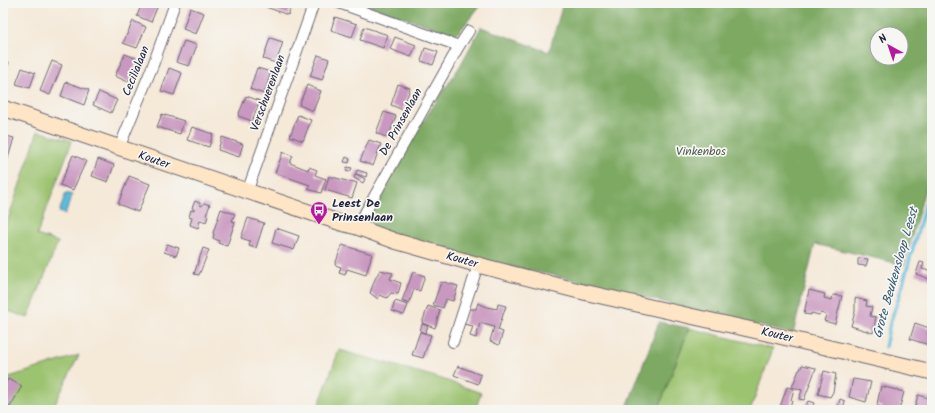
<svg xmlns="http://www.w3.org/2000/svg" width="935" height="413" font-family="Kalam,sans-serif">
  <rect width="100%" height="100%" fill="#f6f6f2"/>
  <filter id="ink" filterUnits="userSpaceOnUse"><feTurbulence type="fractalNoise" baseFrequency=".025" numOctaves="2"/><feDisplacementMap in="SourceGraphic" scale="8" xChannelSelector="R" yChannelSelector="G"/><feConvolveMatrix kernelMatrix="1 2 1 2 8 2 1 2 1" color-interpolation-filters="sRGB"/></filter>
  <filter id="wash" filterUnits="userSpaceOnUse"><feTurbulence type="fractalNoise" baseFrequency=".012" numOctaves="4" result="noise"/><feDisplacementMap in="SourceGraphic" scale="16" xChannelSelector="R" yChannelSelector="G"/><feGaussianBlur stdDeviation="0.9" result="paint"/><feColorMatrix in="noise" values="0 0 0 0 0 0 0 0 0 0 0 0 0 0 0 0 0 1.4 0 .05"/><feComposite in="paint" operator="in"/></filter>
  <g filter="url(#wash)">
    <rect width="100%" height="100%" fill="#f5e9d8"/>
    <g fill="#9cc36f" stroke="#5f7255">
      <path d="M38 131 72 141 37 235 58 242 28 318 3 309V234Z"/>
      <path d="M689 328 773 349 750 410H658Z"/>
      <path d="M339 350 439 378 481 393 475 410H317Z"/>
      <path d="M79 355 52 410H3V379Z"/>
    </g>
    <g fill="#7da962" stroke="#50664e" fill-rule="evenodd">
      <path d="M360 3H470L480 6 459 32 454 34Z"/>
      <path d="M563 3H932V164L904 265 815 244 793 334 558 276C490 264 422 244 356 222L460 66 481 27 549 52ZM877 34H901V58H877Z"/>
      <path d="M659 322 689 328 658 410H626Z"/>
    </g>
    <path fill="#5cbcdb" stroke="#3f6f8b" d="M66 193 72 195 65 214 59 212Z"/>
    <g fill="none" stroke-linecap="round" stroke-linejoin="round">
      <path stroke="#5cbcdb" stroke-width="3.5" d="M885 347 890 323 899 297 932 181"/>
    </g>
    <g id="blocks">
      <g fill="#c998c0">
        <path d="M142 3H159L151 22 137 16Z"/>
        <path d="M267 3H290L292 4 288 15 266 7Z"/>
        <path d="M190 8 204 13 196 34 183 29Z"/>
        <path d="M335 17 357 24 352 37 331 30Z"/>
        <path d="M133 21 146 27 137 48 123 43Z"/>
        <path d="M364 27 388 35 383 48 360 40Z"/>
        <path d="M395 37 416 45 411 57 390 49Z"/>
        <path d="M270 38 283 42 276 63 263 59Z"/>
        <path d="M184 41 197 45 189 66 176 62Z"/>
        <path d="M425 48 438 52 433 65 421 61Z"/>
        <path d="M125 54 138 59 128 82 115 76Z"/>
        <path d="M318 55 329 59 322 80 310 76Z"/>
        <path d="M3 60 9 62 3 78Z"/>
        <path d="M52 61 62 65 50 95 40 91Z"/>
        <path d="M22 68 35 73 30 88 16 84Z"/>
        <path d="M169 68 182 73 174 95 161 91Z"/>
        <path d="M257 68 271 72 264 94 250 89Z"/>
        <path d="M66 82 89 90 84 105 61 96Z"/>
        <path d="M398 84 410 88 403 110 391 105Z"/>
        <path d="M307 85 321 91 313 111 299 105Z"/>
        <path d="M99 92 117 100 111 113 93 105Z"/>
        <path d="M246 96 260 101 252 121 238 116Z"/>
        <path d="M384 112 396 116 388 138 376 133Z"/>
        <path d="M162 114 184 121 180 134 157 127Z"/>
        <path d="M298 115 311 120 303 141 290 136Z"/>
        <path d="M192 127 213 134 209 147 187 140Z"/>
        <path d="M3 135 14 138 6 165 3 164Z"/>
        <path d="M222 137 243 144 239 157 218 150Z"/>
        <path d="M369 140 381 144 373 166 360 161Z"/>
        <path d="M283 152 293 156 290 163 308 170 309 167 317 170 315 175 326 179 321 193 308 189 310 185 275 173Z"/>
        <path d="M73 155 86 161 73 190 60 185Z"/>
        <path d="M346 157 350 159 349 163 344 162Z"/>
        <path d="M98 159 114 165 108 182 92 176Z"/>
        <path d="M347 167 352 168 350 172 346 171Z"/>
        <path d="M357 170 367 173 366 177 356 174 365 179 363 183 354 178Z"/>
        <path d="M129 176 150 184 138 212 118 204Z"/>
        <path d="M329 176 350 182 351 181 357 183 352 198 325 190Z"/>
        <path d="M195 201 200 203V205L202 206 204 203 210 205 206 215 208 216 206 222 200 220 198 228 190 225 192 218 189 217 191 210 194 211V209L192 208Z"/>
        <path d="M221 209 235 214 232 221 235 222 227 246 218 243 219 241 213 238 214 234 213 233Z"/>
        <path d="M248 218 264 223 256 248 249 246 250 241 241 238Z"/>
        <path d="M276 228 299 236 294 250 272 243Z"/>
        <path d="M167 244 179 248 176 256 164 252Z"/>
        <path d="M342 245 372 254 366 275 347 269 345 275 339 273 341 267 335 265Z"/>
        <path d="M203 248 209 250 199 275 194 274Z"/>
        <path d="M860 258 868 259 866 266 858 265V259Z"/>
        <path d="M920 262 924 263 922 269 932 272V280L916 274Z"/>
        <path d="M380 270 393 273 390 279 401 283 398 294 391 293 387 298 380 295 378 299 370 293 375 279Z"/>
        <path d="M413 272 425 276 420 291 414 289 409 304 402 301Z"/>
        <path d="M441 282 443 283 444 282 458 286 453 301 446 299 443 308 433 305Z"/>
        <path d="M809 290 825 294 824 298 832 300 833 295 842 296 835 324 824 321 826 315 821 313 819 315 811 313V315L804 314Z"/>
        <path d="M855 298 867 301 866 306 872 307 870 316 876 317 873 333 851 326 855 312Z"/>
        <path d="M395 301 408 305 404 315 392 311Z"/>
        <path d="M478 303 487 307 497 309 498 304 506 306 498 330 503 332 499 345 490 341 494 327 480 323 476 338 470 336 473 326 464 324 469 309H476Z"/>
        <path d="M428 306 440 310 435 328 422 323Z"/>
        <path d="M915 323 932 329V346L910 339Z"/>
        <path d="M422 324 428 326 425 333 420 331Z"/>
        <path d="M420 332 431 335 423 358 412 355Z"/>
        <path d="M802 365 816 368 804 400 799 399 802 390 792 387 799 370H800Z"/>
        <path d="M458 366 481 375 478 384 454 375Z"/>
        <path d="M824 371 836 374 833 392 830 397 818 394Z"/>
        <path d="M8 379 22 386 10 407 3 403V388Z"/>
        <path d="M853 379 871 382 866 402 849 397Z"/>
        <path d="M881 386 904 392 899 410H881L882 407 878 406 877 404Z"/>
        <path d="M787 387 794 389 791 400H792L789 410H779Z"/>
        <path d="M918 395 932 399V410H914Z"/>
        <path d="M840 399 845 401 843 410H837Z"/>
        <path d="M808 401 814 403 812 410H804Z"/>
      </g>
    </g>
  </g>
  <g filter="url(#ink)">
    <use href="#blocks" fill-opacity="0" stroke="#6c6872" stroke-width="1"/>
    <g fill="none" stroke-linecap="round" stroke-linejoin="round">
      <g stroke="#6c6872" stroke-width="12">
        <g id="street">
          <path d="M339 3 459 46"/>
          <path d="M119 148 153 65 175 3"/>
          <path d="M247 192 314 3"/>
          <path d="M357 227 459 46 469 31"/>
          <path d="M453 342 478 265"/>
        </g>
      </g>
      <g stroke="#6c6872" stroke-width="17">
        <path id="secondary" d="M3 108 341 223 357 227 395 241 486 267 579 291 766 333 932 372"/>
      </g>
      <use href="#street" stroke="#fff" stroke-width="10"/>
      <use href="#secondary" stroke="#fee5c5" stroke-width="15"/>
    </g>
  </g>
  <defs>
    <g id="bus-pin" transform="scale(0.9)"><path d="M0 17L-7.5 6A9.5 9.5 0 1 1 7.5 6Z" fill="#b5179e" stroke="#f6f6f2"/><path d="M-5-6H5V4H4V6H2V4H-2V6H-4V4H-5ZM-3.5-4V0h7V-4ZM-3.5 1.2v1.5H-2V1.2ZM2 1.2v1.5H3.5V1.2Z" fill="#fff"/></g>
  </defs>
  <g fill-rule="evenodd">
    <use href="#bus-pin" x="319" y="210"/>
  </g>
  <g text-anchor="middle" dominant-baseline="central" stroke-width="3.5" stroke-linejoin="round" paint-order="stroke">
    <g font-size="12" fill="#22223b" stroke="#f6f6f2">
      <text transform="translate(136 71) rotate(-68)">Cecilialaan</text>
      <text transform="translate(268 93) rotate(-70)">Verschuerenlaan</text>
      <text transform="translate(401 122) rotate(-61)">De Prinsenlaan</text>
      <text transform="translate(154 160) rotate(19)">Kouter</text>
      <text transform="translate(462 260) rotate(16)">Kouter</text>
      <text transform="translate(777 335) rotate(13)">Kouter</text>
    </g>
    <g font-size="12" fill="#4d5a4d" stroke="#f6f6f2">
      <text x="701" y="151">Vinkenbos</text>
    </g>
    <g font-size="12" font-weight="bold" fill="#22223b" stroke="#f6f6f2" text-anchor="start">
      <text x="332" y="203">Leest De<tspan x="332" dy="14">Prinsenlaan</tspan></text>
    </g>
    <g font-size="13" font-style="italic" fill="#365873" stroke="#f6f6f2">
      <text transform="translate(896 273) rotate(-74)">Grote Beukensloop Leest</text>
    </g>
  </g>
  <rect width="935" height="413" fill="none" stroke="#f6f6f2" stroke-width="16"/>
  <g transform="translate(889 46) rotate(320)"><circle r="19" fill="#f6f6f2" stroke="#a1a1a9"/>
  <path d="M0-3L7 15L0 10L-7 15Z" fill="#b5179e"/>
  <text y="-6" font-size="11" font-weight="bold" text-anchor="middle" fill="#22223b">N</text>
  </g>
</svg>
